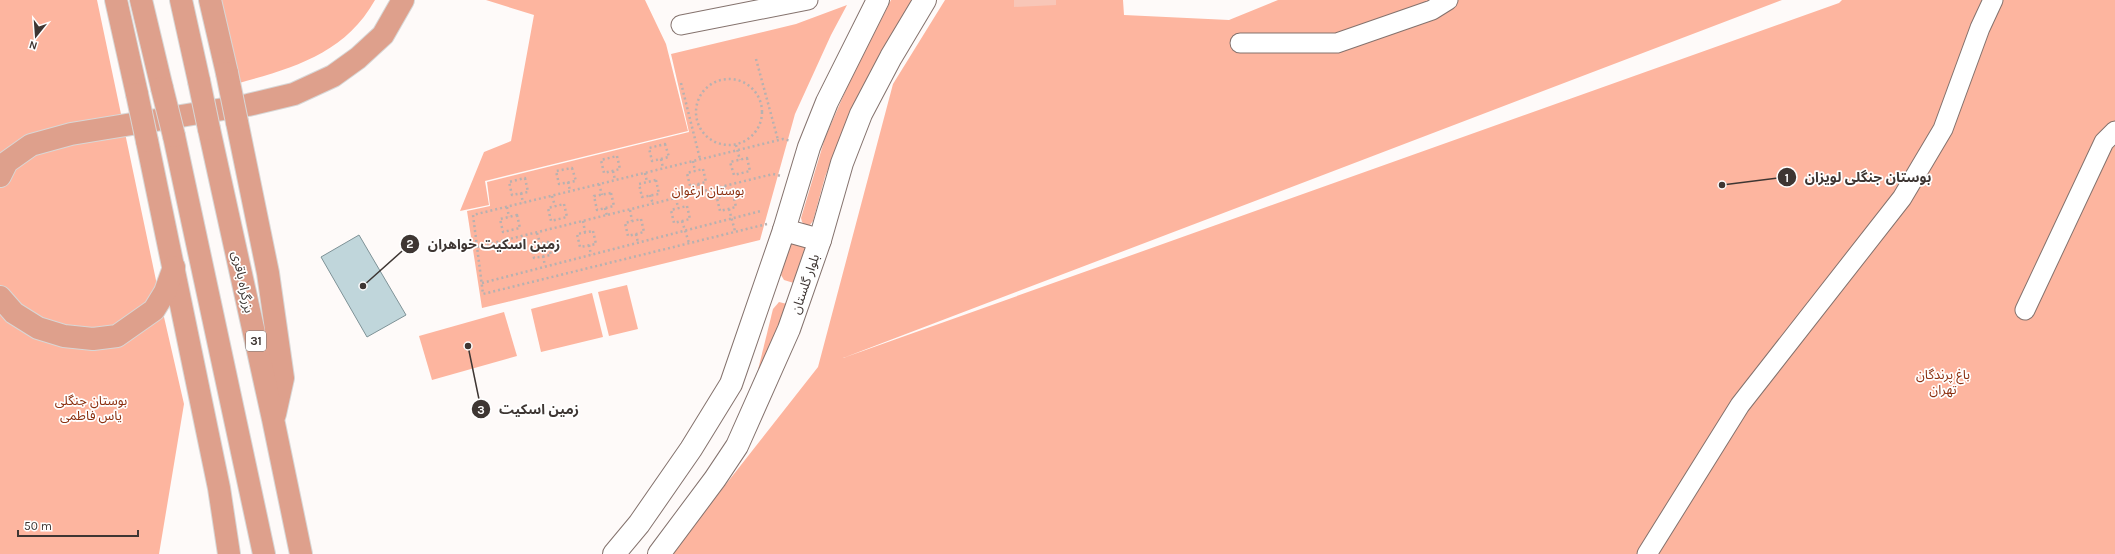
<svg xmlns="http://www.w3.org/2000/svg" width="2115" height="554" font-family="Karla,'Noto Sans Arabic',sans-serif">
  <rect width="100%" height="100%" fill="#fefaf9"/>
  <g fill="#fdb59f">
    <path d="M0 0H97L161 304 184 404 159 554H0Z"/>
    <path d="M217 0H375C344 55 292 68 236 84Z"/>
    <path d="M486 0H645L666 44 688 131 485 181 489 205 460 211 484 152 511 141 534 15Z"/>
    <path d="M891 0H912L857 100 842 132 825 177 813 221 810 225 806 226 802 222 801 218 825 138 851 78Z"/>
    <path d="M945 0H1123L1124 15 1229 20 1278 0H1782L843 358 1839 3 1842 0H2115V554H671L818 367 893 84Z"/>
    <path d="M847 5 831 35 795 114 760 240 482 308 467 211 490 206 487 182 689 132 671 54 796 24Z"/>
    <path d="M788 242 811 246 797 284 784 280 781 275Z"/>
    <path d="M627 285 638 329 609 336 598 292Z"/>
    <path d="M592 293 603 337 541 352 531 309Z"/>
    <path d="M779 302 791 305 756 378 773 309Z"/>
    <path d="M504 312 517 356 432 380 419 336Z"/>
  </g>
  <path fill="#f8c6b7" d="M1014 0H1056V5L1014 7Z"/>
  <path fill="#c0d6db" stroke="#7e9297" d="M359 235 406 315 367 337 321 257Z"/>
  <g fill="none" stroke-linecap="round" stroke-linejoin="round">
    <g stroke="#84726d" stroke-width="21">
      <g id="minor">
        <path d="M681 25 808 0"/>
        <path d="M1240 43H1337L1432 10 1448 0"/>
        <path d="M2025 310 2104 142 2115 131"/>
        <path d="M1647 554 1740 405 1902 198 1943 129 1980 28 1993 0"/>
      </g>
    </g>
    <g stroke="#84726d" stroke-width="24">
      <g id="secondary">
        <path d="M784 230 820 240"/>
        <path d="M614 554 639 524 691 449 731 384 784 230 809 147 827 102 878 0"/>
        <path d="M659 554 715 479 737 446 789 329 820 240 842 163 861 114 891 57 925 0"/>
      </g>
    </g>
    <g stroke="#d8d7d6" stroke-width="24">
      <g id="trunk">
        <path d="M116 0 137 94"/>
        <path d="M141 0 162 88"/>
        <path d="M181 0 199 81"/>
        <path d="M210 0 227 73"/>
        <path d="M237 122 268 273 283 378 275 414"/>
        <path d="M209 129 273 419 301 554"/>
        <path d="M174 136 264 554"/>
        <path d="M147 141 219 488 229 554"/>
        <path d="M0 176 7 162 31 145 71 134 248 105 294 94 333 76 358 58 383 35 403 0"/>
        <path d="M0 297 14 313 38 328 64 336 93 339 117 336 154 310 165 292 174 267"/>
      </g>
    </g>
    <g stroke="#b7b1b0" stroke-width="2.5" stroke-dasharray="2 3" stroke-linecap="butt">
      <path d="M756 59 778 140"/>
      <circle cx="729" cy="112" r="33"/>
      <path d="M681 83 700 159"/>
      <path d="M665 144 669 157 652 161 649 148Z"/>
      <path d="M736 145 740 160"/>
      <path d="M617 156 620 169 604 173 601 160Z"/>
      <path d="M747 158 750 171 734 175 730 162Z"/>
      <path d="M661 159 663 168"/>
      <path d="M693 161 695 171"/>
      <path d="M572 168 576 181 559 184 556 171Z"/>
      <path d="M703 169 706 182 690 186 687 173Z"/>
      <path d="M613 171 615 180"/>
      <path d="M645 173 647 182"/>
      <path d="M525 178 528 192 512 195 509 182Z"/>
      <path d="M656 180 659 194 642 197 639 184Z"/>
      <path d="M568 182 570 191"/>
      <path d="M599 184 602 195"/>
      <path d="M698 184 700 192"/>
      <path d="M724 186 726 196"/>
      <path d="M521 193 523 203"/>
      <path d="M611 193 614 206 597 210 594 196Z"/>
      <path d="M733 194 736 207 720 211 717 198Z"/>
      <path d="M650 195 653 204"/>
      <path d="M552 196 555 206"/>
      <path d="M676 198 678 208"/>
      <path d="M564 204 567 217 551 221 548 208Z"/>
      <path d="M687 206 690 219 674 223 671 210Z"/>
      <path d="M507 207 509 217"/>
      <path d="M605 208 607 216"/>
      <path d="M729 209 735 231"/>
      <path d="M630 210 632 221"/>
      <path d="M517 215 520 228 503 232 500 219Z"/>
      <path d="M641 219 644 232 628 236 625 223Z"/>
      <path d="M583 221 585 232"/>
      <path d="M682 221 689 243"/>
      <path d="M767 224 483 294 473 215 783 139 791 141"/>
      <path d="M593 231 596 244 580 247 577 234Z"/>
      <path d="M537 233 540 243"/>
      <path d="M636 234 638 243"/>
      <path d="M548 242 551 255 534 258 531 245Z"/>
      <path d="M589 245 591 255"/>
      <path d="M477 247 773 174 781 176"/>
      <path d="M543 256 545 266"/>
      <path d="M482 283 761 211"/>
    </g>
    <use href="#minor" stroke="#fff" stroke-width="19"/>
    <use href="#secondary" stroke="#fff" stroke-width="22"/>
    <use href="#trunk" stroke="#dea08c" stroke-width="22"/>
    <g stroke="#d8d7d6" stroke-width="24" stroke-linecap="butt">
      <g id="trunk-bridge">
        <path d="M227 73 237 122"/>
        <path d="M199 81 209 129"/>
        <path d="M162 88 174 136"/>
        <path d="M137 94 147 141"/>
      </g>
    </g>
    <use href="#trunk-bridge" stroke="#dea08c" stroke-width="22"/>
  </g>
  <g text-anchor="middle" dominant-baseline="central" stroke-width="3.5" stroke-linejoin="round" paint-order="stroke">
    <rect fill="#fff" stroke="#787270" stroke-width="1" x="246" y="331" width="20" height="20" rx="3"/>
    <g font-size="12" font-weight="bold" fill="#3e3633">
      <text x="256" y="341">31</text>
    </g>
    <g font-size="13" fill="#8b2f0f" stroke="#fff">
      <text x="708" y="190">بوستان ارغوان</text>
      <text x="1943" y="374">باغ پرندگان<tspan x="1943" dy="15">تهران</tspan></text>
      <text x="91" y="400">بوستان جنگلی<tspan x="91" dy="15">یاس فاطمی</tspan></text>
    </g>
    <g font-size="13" fill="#3e3633" stroke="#fff">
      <text transform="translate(243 282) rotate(78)">بزرگراه باقری</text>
      <text transform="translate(805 284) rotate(-71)">بلوار گلستان</text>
    </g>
  </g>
  <path fill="none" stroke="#3e3633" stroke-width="1.5" d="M1722 185L1787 177M363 286L410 244M468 346L481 409"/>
  <g fill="#3e3633" stroke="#fff" stroke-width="1.5">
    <circle cx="1722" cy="185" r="4"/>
    <circle cx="363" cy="286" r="4"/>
    <circle cx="468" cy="346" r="4"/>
    <circle cx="1787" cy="177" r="10"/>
    <circle cx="410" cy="244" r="10"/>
    <circle cx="481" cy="409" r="10"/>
  </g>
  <g font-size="12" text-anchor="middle" font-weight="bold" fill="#fff">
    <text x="1787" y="182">1</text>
    <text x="410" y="248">2</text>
    <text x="481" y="414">3</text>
  </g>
  <g font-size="14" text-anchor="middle" font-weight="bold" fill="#3e3633" stroke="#fff" stroke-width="3.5" stroke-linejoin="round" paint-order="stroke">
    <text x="1868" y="182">بوستان جنگلی لویزان</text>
    <text x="494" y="249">زمین اسکیت خواهران</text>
    <text x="539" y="414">زمین اسکیت</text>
  </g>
  <g transform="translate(36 36) rotate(197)" stroke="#ffffff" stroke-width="3" paint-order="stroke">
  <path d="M0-3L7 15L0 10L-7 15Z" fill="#3e3633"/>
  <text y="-6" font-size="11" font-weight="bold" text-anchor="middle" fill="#3e3633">N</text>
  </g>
  <path d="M18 530v6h120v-6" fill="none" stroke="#3e3633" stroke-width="2"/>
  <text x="24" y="530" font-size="12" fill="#3e3633" stroke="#ffffff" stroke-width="3" paint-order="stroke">50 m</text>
</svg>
